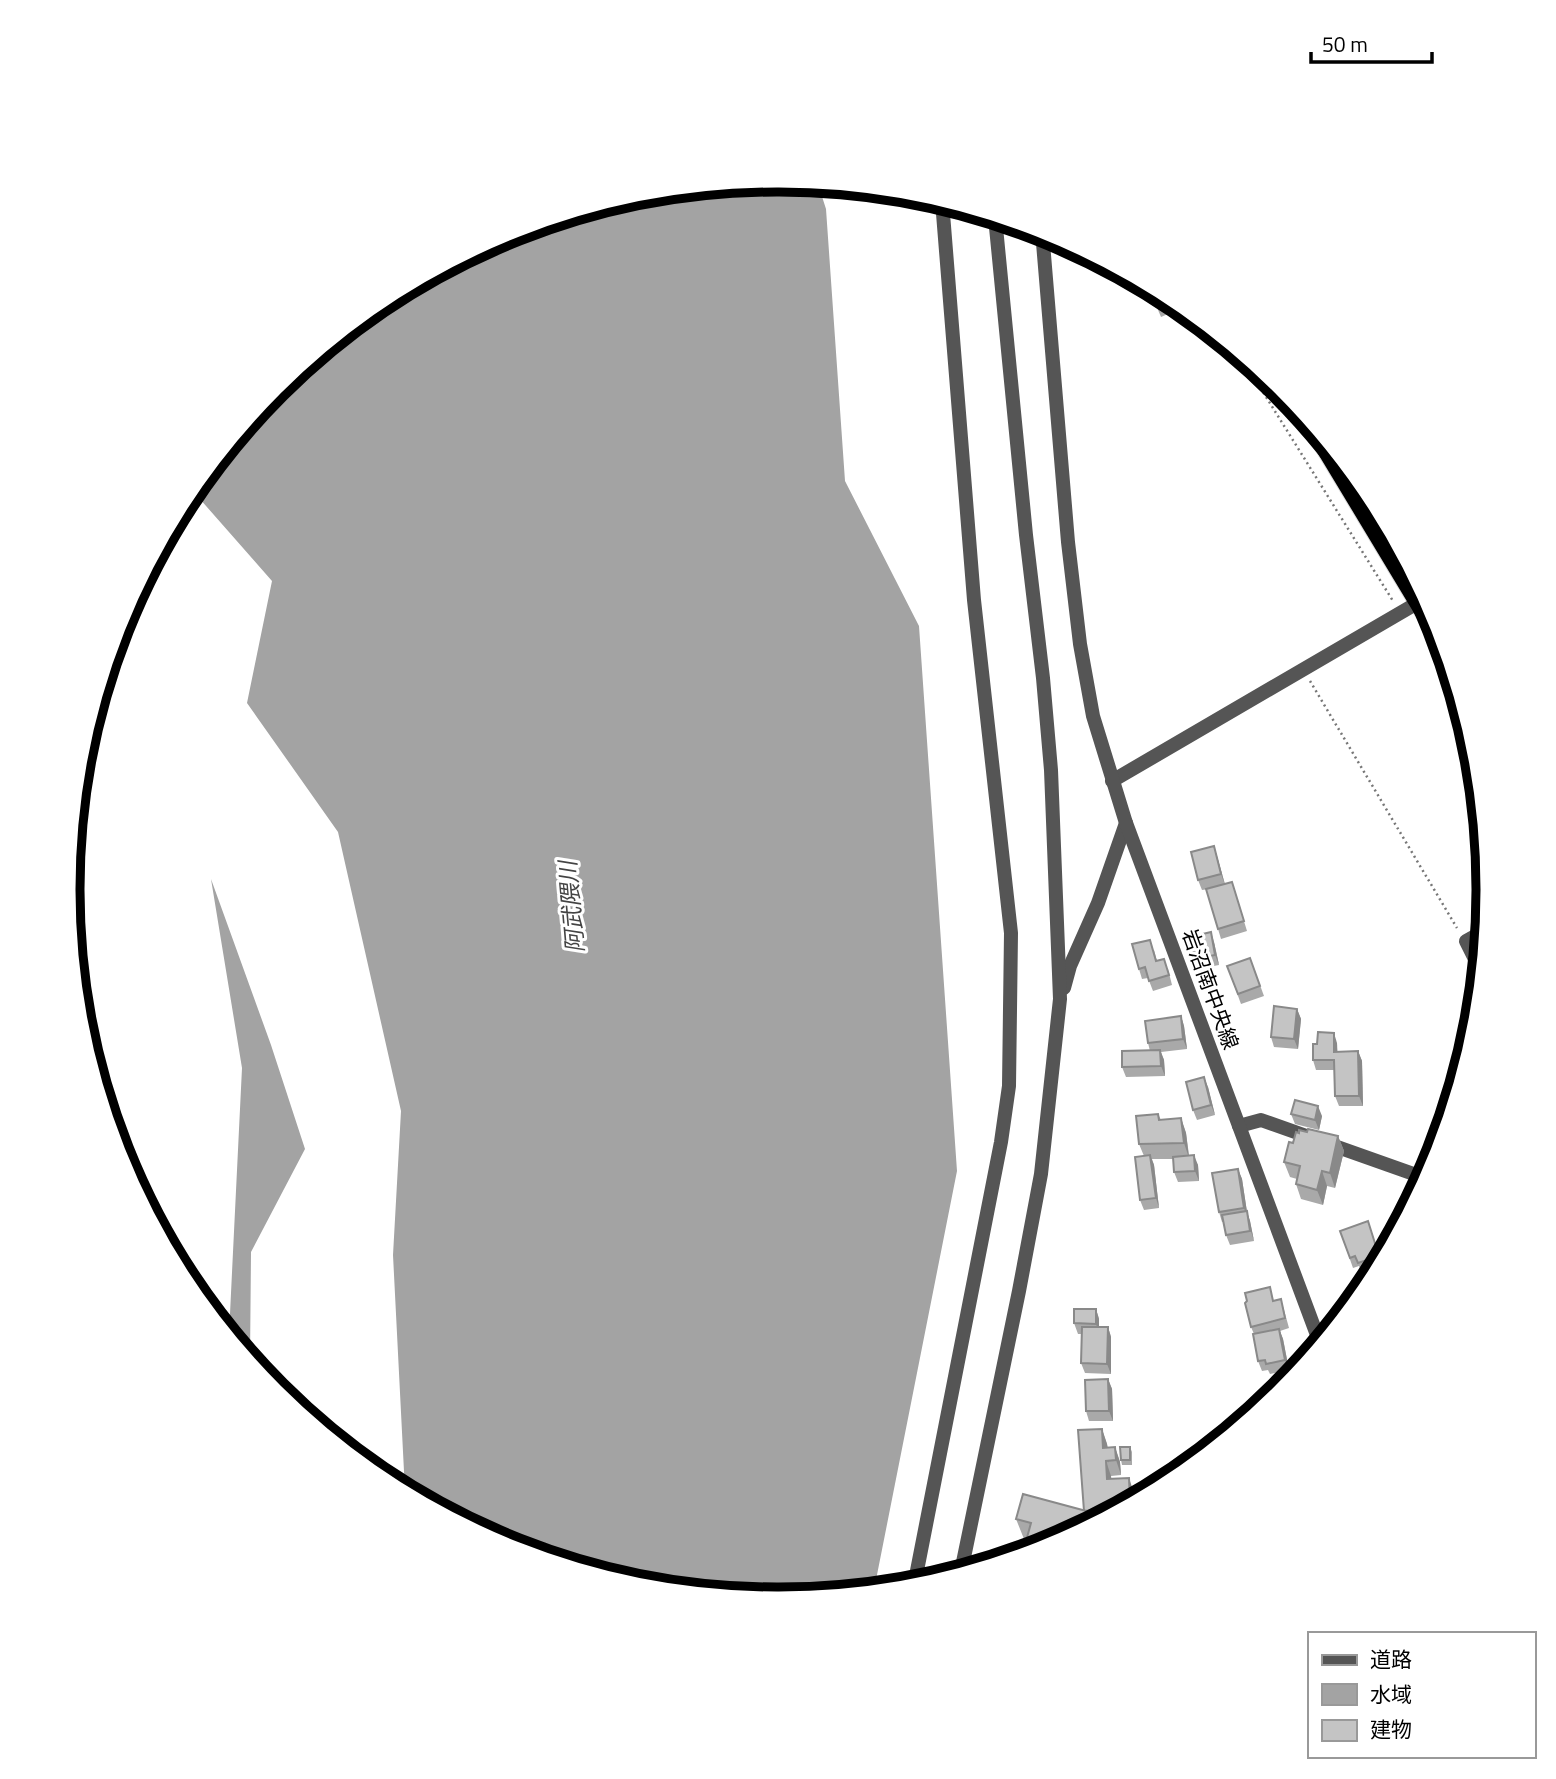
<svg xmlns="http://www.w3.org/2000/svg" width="1556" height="1779" font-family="'Titillium Web','Noto Sans JP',sans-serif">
  <rect width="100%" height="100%" fill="#fff"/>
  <g fill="#a3a3a3">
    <path d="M778 180 818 184 826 209 845 481 919 626 957 1171 874 1590 778 1599 639 1586 506 1545 405 1491 393 1255 401 1111 338 832 247 703 272 581 192 490 276 387 384 299 507 234 640 193Z"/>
    <path d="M211 879 271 1045 305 1149 251 1252 250 1359 229 1334 242 1068Z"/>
    <path d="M124 1164 173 1239 180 1269Z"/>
  </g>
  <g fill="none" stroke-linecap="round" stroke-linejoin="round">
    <g stroke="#dbdbdb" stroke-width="21">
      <path id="trunk" d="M1316 432 1439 636"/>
    </g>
    <g stroke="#777" stroke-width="2.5" stroke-dasharray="2 3.5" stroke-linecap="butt">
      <path d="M1240 355 1393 601"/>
      <path d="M1310 681 1457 928"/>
    </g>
    <g stroke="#555" stroke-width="14">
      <path d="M1112 781 1419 602"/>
      <path d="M1480 969 1466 941 1484 931"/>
      <path d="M1064 988 1070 966 1098 903 1126 823"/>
      <path d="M1239 1126 1261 1120 1425 1178"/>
      <path d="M961 1572 1019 1291 1041 1174 1060 999 1051 770 1043 678 1026 535 995 217"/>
      <path d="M914 1586 1001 1142 1009 1086 1011 933 974 600 942 201"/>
    </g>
    <path stroke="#555" stroke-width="14" d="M1042 231 1068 542 1080 644 1093 716 1126 823 1320 1343"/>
    <use href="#trunk" stroke="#000" stroke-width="19"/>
  </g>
  <g fill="#a9a9a9">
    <path d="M1148 286 1173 300 1182 308 1161 317Z"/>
    <path d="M1214 846 1225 884 1232 882 1247 931 1221 939 1218 929 1209 889 1202 890 1198 880Z"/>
    <path d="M1214 942 1219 965 1198 969 1195 959Z"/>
    <path d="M1154 950 1157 961 1168 969 1172 985 1153 991 1148 978 1142 979 1139 969Z"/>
    <path d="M1250 958 1264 996 1241 1004 1227 966Z"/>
    <path d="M1297 1009 1301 1019 1298 1049 1274 1047 1271 1037Z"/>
    <path d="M1181 1016 1184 1026 1187 1049 1161 1052 1164 1060 1165 1076 1126 1077 1122 1067 1150 1051 1148 1043Z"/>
    <path d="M1337 1043V1052L1358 1051 1362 1061 1363 1106H1339L1335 1096 1334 1070H1316L1313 1060Z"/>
    <path d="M1208 1087 1215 1115 1197 1120 1193 1110Z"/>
    <path d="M1158 1114 1161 1120 1181 1118 1186 1133 1189 1155 1198 1165 1199 1181 1178 1182 1174 1172 1173 1159H1152L1154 1165 1159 1208 1144 1210 1140 1200 1144 1156 1139 1144Z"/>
    <path d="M1291 1114 1322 1116 1319 1130 1295 1124Z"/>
    <path d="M1307 1132 1338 1136 1344 1151 1335 1188 1327 1186 1323 1205 1301 1199 1296 1184 1297 1179 1290 1177 1284 1162 1299 1133Z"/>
    <path d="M1238 1169 1242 1179 1247 1212 1250 1221 1254 1241 1230 1245 1226 1235 1224 1222H1222L1219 1212Z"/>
    <path d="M1368 1221 1381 1260 1377 1268 1362 1273 1359 1266 1353 1268 1340 1231Z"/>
    <path d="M1281 1299 1289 1328 1280 1331 1283 1339 1289 1370 1270 1374 1268 1370 1262 1371 1258 1361 1254 1334 1251 1327 1274 1301Z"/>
    <path d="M1096 1309 1099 1319V1327H1108L1111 1337V1374L1085 1373 1081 1363 1082 1334H1078L1074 1323Z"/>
    <path d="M1108 1379 1112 1389 1113 1421H1089L1086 1411Z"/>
    <path d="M1102 1429 1107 1444 1108 1448 1115 1447 1120 1462 1121 1475 1111 1476V1479L1134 1493 1135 1500 1049 1545 1023 1552 1026 1540 1024 1539 1016 1519 1084 1511Z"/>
    <path d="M1130 1447 1132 1452V1465H1122L1121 1460Z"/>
  </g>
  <g fill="#898989">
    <path d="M1214 846 1217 856 1225 885 1221 874Z"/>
    <path d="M1211 932 1214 942 1219 965 1215 955Z"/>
    <path d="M1297 1009 1301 1019 1298 1049 1294 1039Z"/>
    <path d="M1181 1016 1184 1026 1187 1049 1183 1039Z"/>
    <path d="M1334 1033 1337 1043 1338 1062 1334 1052Z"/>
    <path d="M1160 1050 1164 1060 1165 1076 1161 1066Z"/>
    <path d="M1358 1051 1362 1061 1363 1106 1359 1096Z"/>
    <path d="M1204 1077 1208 1087 1215 1115 1211 1105Z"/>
    <path d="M1318 1106 1322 1116 1319 1130 1315 1120Z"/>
    <path d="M1181 1118 1186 1133 1189 1158 1184 1143Z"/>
    <path d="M1338 1136 1344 1151 1335 1188 1330 1173Z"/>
    <path d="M1150 1155 1154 1165 1159 1208 1156 1198Z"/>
    <path d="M1194 1155 1198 1165 1199 1181 1195 1171Z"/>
    <path d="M1238 1169 1242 1179 1247 1212 1250 1221 1254 1241 1244 1208Z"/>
    <path d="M1322 1171 1327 1186 1323 1205 1317 1190Z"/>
    <path d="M1096 1309 1099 1319V1334L1096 1324Z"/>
    <path d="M1108 1327 1111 1337V1374L1107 1364Z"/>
    <path d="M1279 1329 1283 1339 1289 1370 1285 1360Z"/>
    <path d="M1108 1379 1112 1389 1113 1421 1109 1411Z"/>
    <path d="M1102 1429 1107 1444 1109 1463 1103 1448Z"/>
    <path d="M1115 1447 1120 1462 1121 1475 1116 1460Z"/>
    <path d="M1106 1461 1111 1476 1113 1494 1107 1479Z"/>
    <path d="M1129 1478 1134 1493 1135 1500 1130 1502Z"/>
    <path d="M1090 1512 1094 1522 1087 1525Z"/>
    <path d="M1047 1533 1051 1544 1043 1547Z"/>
  </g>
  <g fill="#c4c4c4" stroke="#898989" stroke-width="2">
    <path d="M1149 287 1168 297 1156 302Z"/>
    <path d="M1214 846 1221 874 1198 880 1191 852Z"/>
    <path d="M1232 882 1244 921 1218 929 1206 889Z"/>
    <path d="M1211 932 1215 955 1195 959 1190 937Z"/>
    <path d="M1150 940 1156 961 1164 959 1169 975 1149 981 1145 967 1139 969 1132 944Z"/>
    <path d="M1250 958 1260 986 1238 994 1227 966Z"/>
    <path d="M1274 1006 1297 1009 1294 1039 1271 1037Z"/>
    <path d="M1181 1016 1183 1039 1148 1043 1145 1021Z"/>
    <path d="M1318 1032 1334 1033V1052L1358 1051 1359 1096H1335L1334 1060H1313V1044H1317Z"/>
    <path d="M1160 1050 1161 1066 1122 1067V1051Z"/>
    <path d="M1204 1077 1211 1105 1193 1110 1186 1082Z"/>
    <path d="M1295 1100 1318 1106 1315 1120 1291 1114Z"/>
    <path d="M1158 1114 1159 1120 1181 1118 1184 1143 1139 1144 1136 1116Z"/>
    <path d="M1308 1129 1338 1136 1330 1173 1322 1171 1317 1190 1296 1184 1300 1166 1284 1162 1289 1142 1293 1143 1296 1132 1299 1133V1130L1307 1132Z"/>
    <path d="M1150 1155 1156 1198 1140 1200 1135 1157Z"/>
    <path d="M1194 1155 1195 1171 1174 1172 1173 1157Z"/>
    <path d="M1238 1169 1244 1208 1219 1212 1212 1173Z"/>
    <path d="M1247 1211 1250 1231 1226 1235 1222 1215Z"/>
    <path d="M1368 1221 1379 1256 1358 1263 1355 1256 1350 1258 1340 1231Z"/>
    <path d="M1270 1287 1273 1301 1281 1299 1285 1318 1251 1327 1245 1303 1247 1301 1245 1293Z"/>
    <path d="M1074 1309H1096V1324L1074 1323Z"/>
    <path d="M1082 1327H1108L1107 1364 1081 1363Z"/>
    <path d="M1279 1329 1285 1360 1266 1364 1265 1360 1258 1361 1253 1334Z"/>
    <path d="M1108 1379 1109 1411H1086L1085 1380Z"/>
    <path d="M1102 1429 1103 1448 1115 1447 1116 1460 1106 1461 1107 1479 1129 1478 1130 1502 1119 1508 1084 1511 1078 1430Z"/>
    <path d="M1120 1447H1130V1460H1121Z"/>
    <path d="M1023 1494 1090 1512 1087 1525 1081 1524 1080 1529 1064 1537 1047 1533 1043 1547 1005 1559 1008 1548 1023 1552 1031 1523 1016 1519Z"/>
  </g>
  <g text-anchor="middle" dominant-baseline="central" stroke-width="6" stroke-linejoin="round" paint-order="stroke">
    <g font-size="21" fill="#000" stroke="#fff">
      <text transform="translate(1211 989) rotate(70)">岩沼南中央線</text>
    </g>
    <g font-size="23" font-style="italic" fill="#444" stroke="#fff">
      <text transform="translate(571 907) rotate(-95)">阿武隈川</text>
    </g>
  </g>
  <path d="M0 0H1556V1779H0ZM777 192H779A697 697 0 0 1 1476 889V890A697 697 0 0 1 779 1587H777A697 697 0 0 1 80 890V889A697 697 0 0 1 777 192Z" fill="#fff" fill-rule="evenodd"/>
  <path fill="none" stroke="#000" stroke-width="9" d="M777 192H779A697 697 0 0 1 1476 889V890A697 697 0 0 1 779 1587H777A697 697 0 0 1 80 890V889A697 697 0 0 1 777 192Z"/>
  <rect x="1308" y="1632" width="228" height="126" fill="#ffffff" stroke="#999999" stroke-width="2"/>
  <rect x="1322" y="1655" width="35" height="10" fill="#555555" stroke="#999999" stroke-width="2"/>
  <text x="1370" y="1667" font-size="21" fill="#000000">道路</text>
  <rect x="1322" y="1684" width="35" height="21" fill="#a3a3a3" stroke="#999999" stroke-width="2"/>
  <text x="1370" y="1702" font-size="21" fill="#000000">水域</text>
  <rect x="1322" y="1720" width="35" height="21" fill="#c4c4c4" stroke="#999999" stroke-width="2"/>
  <text x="1370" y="1737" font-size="21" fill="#000000">建物</text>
  <path d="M1311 52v10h121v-10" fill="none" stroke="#000000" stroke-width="3.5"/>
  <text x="1322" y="52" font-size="21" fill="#000000" stroke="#ffffff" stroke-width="5" paint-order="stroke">50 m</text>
</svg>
